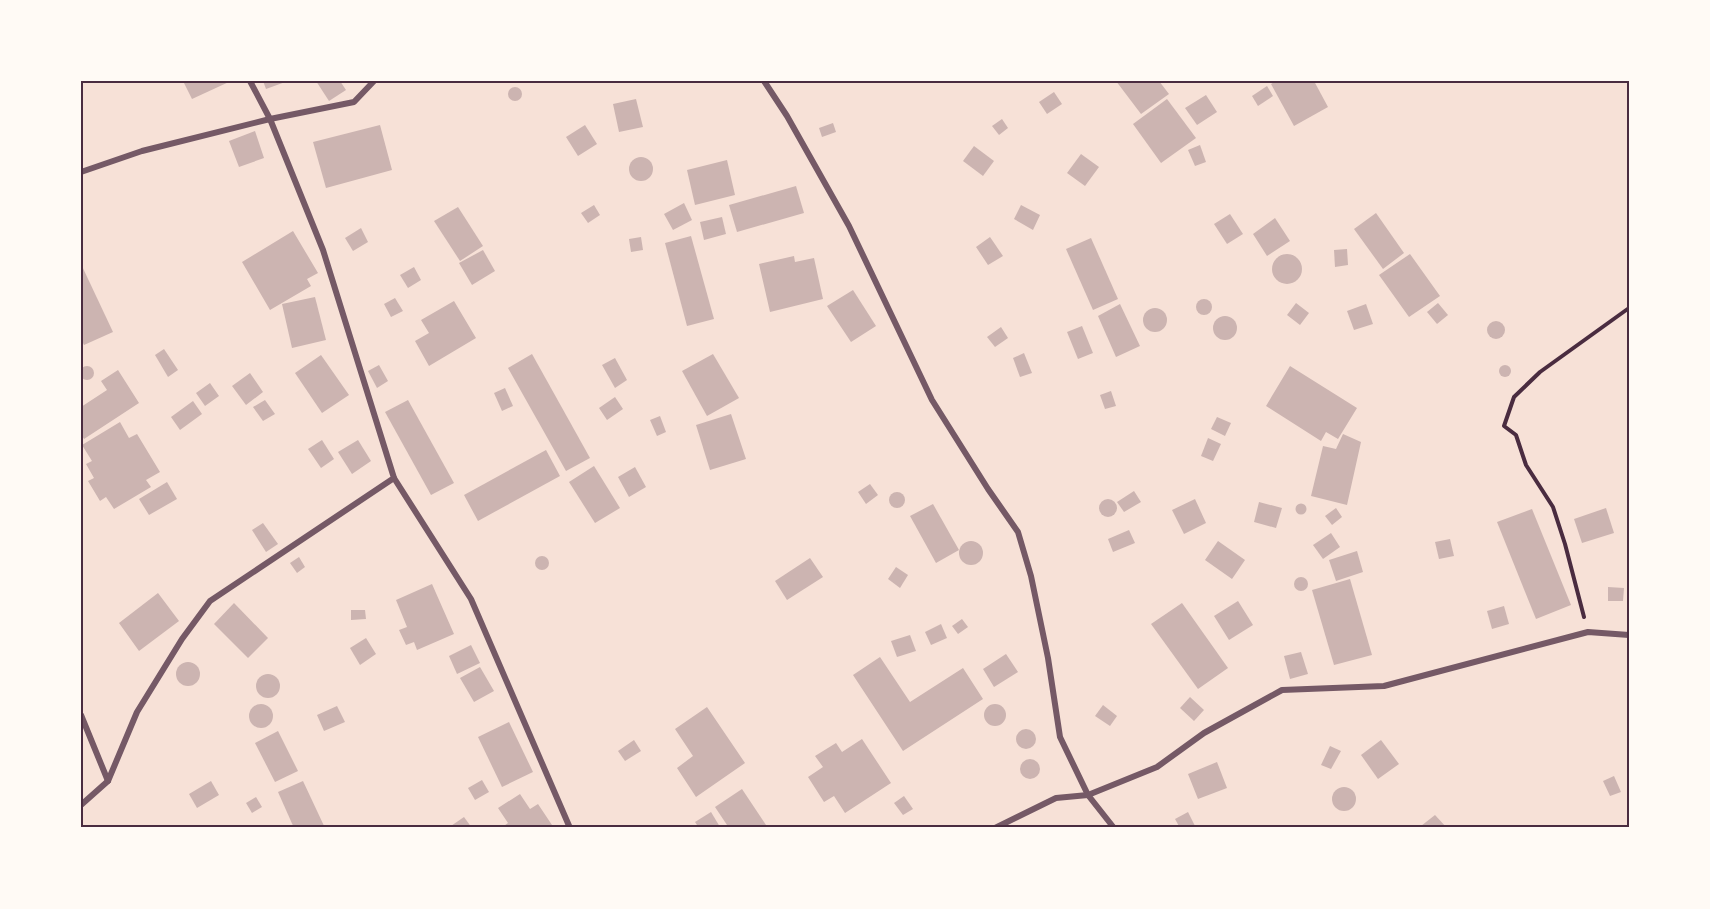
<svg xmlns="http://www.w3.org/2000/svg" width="1710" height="909" font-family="'IBM Plex Sans',sans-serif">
  <rect width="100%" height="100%" fill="#f7e1d7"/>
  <g fill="#ccb4b1">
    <path d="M183 81H231L192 99Z"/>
    <path d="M263 81H288L266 89Z"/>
    <path d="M316 81H340L346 90 329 101Z"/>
    <path d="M1116 81H1159L1169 94 1141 114Z"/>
    <path d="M1276 81H1314L1328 107 1294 126 1271 84Z"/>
    <path d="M1267 86 1273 96 1258 106 1252 96Z"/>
    <circle cx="515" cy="94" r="7"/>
    <path d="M1054 92 1062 104 1047 114 1039 102Z"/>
    <path d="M1206 95 1217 112 1197 125 1185 108Z"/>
    <path d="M636 99 643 127 619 132 613 104Z"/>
    <path d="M1167 99 1196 138 1161 163 1133 124Z"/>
    <path d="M1002 119 1008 128 999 135 992 126Z"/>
    <path d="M833 123 836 132 822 137 819 128Z"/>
    <path d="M380 125 392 170 326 188 313 142Z"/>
    <path d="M585 125 597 144 578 156 566 137Z"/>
    <path d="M255 131 264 158 239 167 229 141Z"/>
    <path d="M1200 145 1206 162 1195 166 1188 150Z"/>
    <path d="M974 146 994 161 983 176 963 161Z"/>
    <path d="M1081 154 1099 167 1085 186 1067 173Z"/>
    <circle cx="641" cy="169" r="12"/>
    <path d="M727 160 735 195 695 205 687 170Z"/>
    <path d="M796 186 804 213 737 232 729 205Z"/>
    <path d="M684 203 692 220 673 230 664 214Z"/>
    <path d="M594 205 600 215 588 223 581 213Z"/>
    <path d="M1021 205 1040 215 1033 230 1014 219Z"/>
    <path d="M458 207 483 246 460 261 434 221Z"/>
    <path d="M1376 213 1404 253 1383 269 1354 229Z"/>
    <path d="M1230 214 1243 234 1227 244 1214 224Z"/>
    <path d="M722 217 726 234 704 240 700 222Z"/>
    <path d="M1275 218 1290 241 1267 256 1253 234Z"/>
    <path d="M361 228 368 242 353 251 345 238Z"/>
    <path d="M293 231 318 273 307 279 311 286 270 310 242 262Z"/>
    <path d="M691 236 714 319 687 326 665 243Z"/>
    <path d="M641 237 643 250 631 252 629 239Z"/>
    <path d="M990 237 1003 256 988 265 976 247Z"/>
    <path d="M1091 238 1118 299 1093 310 1066 249Z"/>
    <path d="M1347 249 1348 265 1335 267 1334 250Z"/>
    <path d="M483 250 495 271 472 285 459 263Z"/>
    <path d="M1410 254 1440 296 1409 317 1379 275Z"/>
    <circle cx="1287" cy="269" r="15"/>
    <path d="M794 256 795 262 814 258 823 299 770 312 759 264Z"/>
    <path d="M81 264 113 332 84 345 81 339Z"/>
    <path d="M414 267 421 280 408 288 400 275Z"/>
    <path d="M853 290 876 326 851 342 827 306Z"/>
    <path d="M315 297 326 340 292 348 282 304Z"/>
    <path d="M395 298 403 311 391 317 384 304Z"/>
    <circle cx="1204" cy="307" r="8"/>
    <path d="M454 301 476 338 429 366 415 341 429 333 421 320Z"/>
    <path d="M1296 303 1309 313 1300 325 1287 315Z"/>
    <path d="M1438 303 1448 315 1437 324 1427 312Z"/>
    <path d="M1120 304 1140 346 1116 357 1098 316Z"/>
    <path d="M1366 304 1373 324 1354 330 1347 311Z"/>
    <circle cx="1155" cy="320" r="12"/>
    <circle cx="1225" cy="328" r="12"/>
    <circle cx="1496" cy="330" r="9"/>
    <path d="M1082 326 1093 353 1078 359 1067 332Z"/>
    <path d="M1001 327 1008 338 995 347 987 337Z"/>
    <path d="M164 349 178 370 168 377 155 355Z"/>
    <path d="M1024 353 1032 373 1020 377 1013 358Z"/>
    <path d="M532 354 590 458 566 471 508 368Z"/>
    <path d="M713 354 739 398 707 416 682 371Z"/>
    <path d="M321 355 349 395 322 413 295 373Z"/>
    <path d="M615 358 627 380 615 388 602 365Z"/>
    <path d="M379 365 388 381 377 388 368 371Z"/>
    <circle cx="1505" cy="371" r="6"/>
    <circle cx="87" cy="373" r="7"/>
    <path d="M1290 366 1357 408 1338 439 1326 432 1321 441 1266 406Z"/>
    <path d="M118 370 139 403 84 439 81 434V407L107 390 101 381Z"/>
    <path d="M250 373 263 392 246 405 232 386Z"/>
    <path d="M210 383 219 396 205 406 196 393Z"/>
    <path d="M505 388 513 406 502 411 494 393Z"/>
    <path d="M1111 391 1116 406 1105 409 1100 395Z"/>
    <path d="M615 397 623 409 607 420 599 408Z"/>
    <path d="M265 400 275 414 263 421 253 407Z"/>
    <path d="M408 400 454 483 431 495 385 412Z"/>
    <path d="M193 401 202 414 180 430 171 417Z"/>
    <path d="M731 414 746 459 710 470 696 425Z"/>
    <path d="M660 416 666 432 657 436 650 420Z"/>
    <path d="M1217 417 1231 423 1225 436 1211 429Z"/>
    <path d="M120 422 129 438 137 434 160 472 146 480 151 487 114 509 106 497 100 501 88 481 94 478 86 464 92 461 82 445Z"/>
    <path d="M1343 434 1361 442 1347 505 1311 496 1323 446 1336 449Z"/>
    <path d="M1208 438 1221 444 1213 461 1201 456Z"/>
    <path d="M322 440 334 459 321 468 308 449Z"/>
    <path d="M358 440 371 461 352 474 338 452Z"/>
    <path d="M546 450 560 476 478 521 464 495Z"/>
    <path d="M594 466 620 508 595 523 569 482Z"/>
    <path d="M635 467 646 487 629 497 618 477Z"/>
    <path d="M167 482 177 499 149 515 139 499Z"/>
    <path d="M870 484 878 495 866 504 858 492Z"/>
    <path d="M1134 491 1141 502 1124 512 1117 502Z"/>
    <circle cx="897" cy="500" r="8"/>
    <path d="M1195 499 1206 523 1184 534 1172 510Z"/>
    <circle cx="1108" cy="508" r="9"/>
    <path d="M1259 502 1282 508 1276 528 1254 522Z"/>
    <circle cx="1301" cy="509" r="5.5"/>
    <path d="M933 504 959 550 936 563 910 516Z"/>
    <path d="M1336 508 1342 517 1332 525 1325 516Z"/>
    <path d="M1606 508 1614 533 1582 543 1574 519Z"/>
    <path d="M1532 509 1571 605 1536 619 1497 522Z"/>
    <path d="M263 523 278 544 266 552 252 530Z"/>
    <path d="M1129 530 1135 543 1113 552 1108 539Z"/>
    <path d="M1331 533 1340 547 1323 559 1313 545Z"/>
    <path d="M1450 539 1454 556 1439 559 1435 542Z"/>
    <path d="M1218 541 1245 560 1232 579 1205 560Z"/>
    <circle cx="971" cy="553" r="12"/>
    <path d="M1357 551 1363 572 1336 581 1329 560Z"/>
    <circle cx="542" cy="563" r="7"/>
    <path d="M299 557 305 567 297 573 290 563Z"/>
    <path d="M810 558 823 577 787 600 775 581Z"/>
    <path d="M896 567 908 575 900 588 888 579Z"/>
    <circle cx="1301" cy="584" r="7"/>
    <path d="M1350 579 1372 655 1334 665 1312 590Z"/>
    <path d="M432 584 454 634 417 650 414 642 406 645 399 630 407 627 396 600Z"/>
    <path d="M1608 587 1624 588 1623 601H1608Z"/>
    <path d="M158 593 179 621 139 651 119 623Z"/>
    <path d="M1238 601 1253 625 1229 640 1214 616Z"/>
    <path d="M234 603 268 638 248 658 214 624Z"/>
    <path d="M1182 603 1228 668 1198 689 1151 624Z"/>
    <path d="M1504 606 1509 624 1492 629 1487 611Z"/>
    <path d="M351 610H365L366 619 351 620Z"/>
    <path d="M962 619 968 627 958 634 952 626Z"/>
    <path d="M941 624 947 638 931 645 925 632Z"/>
    <path d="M910 635 916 651 897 657 891 641Z"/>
    <path d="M366 638 376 654 360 665 350 648Z"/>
    <path d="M471 645 480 663 457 674 449 656Z"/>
    <path d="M1301 652 1308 674 1290 679 1284 656Z"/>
    <path d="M1006 654 1018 672 994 687 983 669Z"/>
    <path d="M880 657 910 702 963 668 983 699 903 751 853 675Z"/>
    <circle cx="188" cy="674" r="12"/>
    <path d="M480 667 494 691 474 702 460 678Z"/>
    <circle cx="268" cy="686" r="12"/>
    <path d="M1190 697 1204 710 1194 721 1180 708Z"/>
    <circle cx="995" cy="715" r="11"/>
    <circle cx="261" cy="716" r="12"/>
    <path d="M1103 705 1117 716 1110 726 1095 716Z"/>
    <path d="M337 706 345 722 324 731 317 715Z"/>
    <path d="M707 707 745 763 696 797 677 768 693 756 675 729Z"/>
    <path d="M509 722 533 772 502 787 478 737Z"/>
    <circle cx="1026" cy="739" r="10"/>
    <path d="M278 731 298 771 275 782 255 743Z"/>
    <path d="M862 739 891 783 845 813 834 796 824 802 808 777 823 767 815 756 836 743 842 752Z"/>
    <path d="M634 740 641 751 625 761 618 751Z"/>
    <path d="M1381 740 1399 764 1378 779 1361 755Z"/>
    <path d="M1330 746 1341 751 1331 769 1321 765Z"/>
    <circle cx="1030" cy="769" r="10"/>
    <path d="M1217 762 1227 788 1198 799 1188 774Z"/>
    <path d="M1614 776 1621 792 1610 796 1603 781Z"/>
    <path d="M482 780 489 792 475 800 468 788Z"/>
    <path d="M211 781 219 795 197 808 189 794Z"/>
    <path d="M303 781 325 828H294L278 792Z"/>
    <circle cx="1344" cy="799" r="12"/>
    <path d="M742 789 768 828H729L715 807Z"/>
    <path d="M520 794 530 809 538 804 554 828H501L508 823 498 808Z"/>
    <path d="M904 796 913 809 903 815 894 803Z"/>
    <path d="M256 797 262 807 252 813 246 803Z"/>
    <path d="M711 812 720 827 699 828 695 822Z"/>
    <path d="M1188 812 1196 828H1180L1175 819Z"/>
    <path d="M1435 815 1447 828H1423L1421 826Z"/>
    <path d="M464 817 472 828H448Z"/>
  </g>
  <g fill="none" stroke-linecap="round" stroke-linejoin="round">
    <path stroke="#4a2c40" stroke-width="4" d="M1584 617 1565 544 1553 507 1526 465 1516 435 1504 426 1514 397 1540 372 1629 308"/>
    <g stroke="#755966" stroke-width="6">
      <path d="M764 81 787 116 849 226 932 400 988 489 1018 532 1031 576 1048 658 1060 737 1088 795 1114 828"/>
      <path d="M81 172 142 151 270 119 354 102 374 81"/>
      <path d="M394 478 471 599 570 828"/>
      <path d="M81 715 108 781"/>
      <path d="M81 805 108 781 137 712 182 639 210 601 394 478 323 250 270 119 250 81"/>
      <path d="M995 828 1056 798 1088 795 1157 767 1204 733 1282 690 1384 686 1588 632 1629 635"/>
    </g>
  </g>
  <rect width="1710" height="909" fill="none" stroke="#fffaf5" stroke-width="165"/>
  <rect x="82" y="82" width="1546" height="744" fill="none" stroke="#4a2c40" stroke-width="2"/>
</svg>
